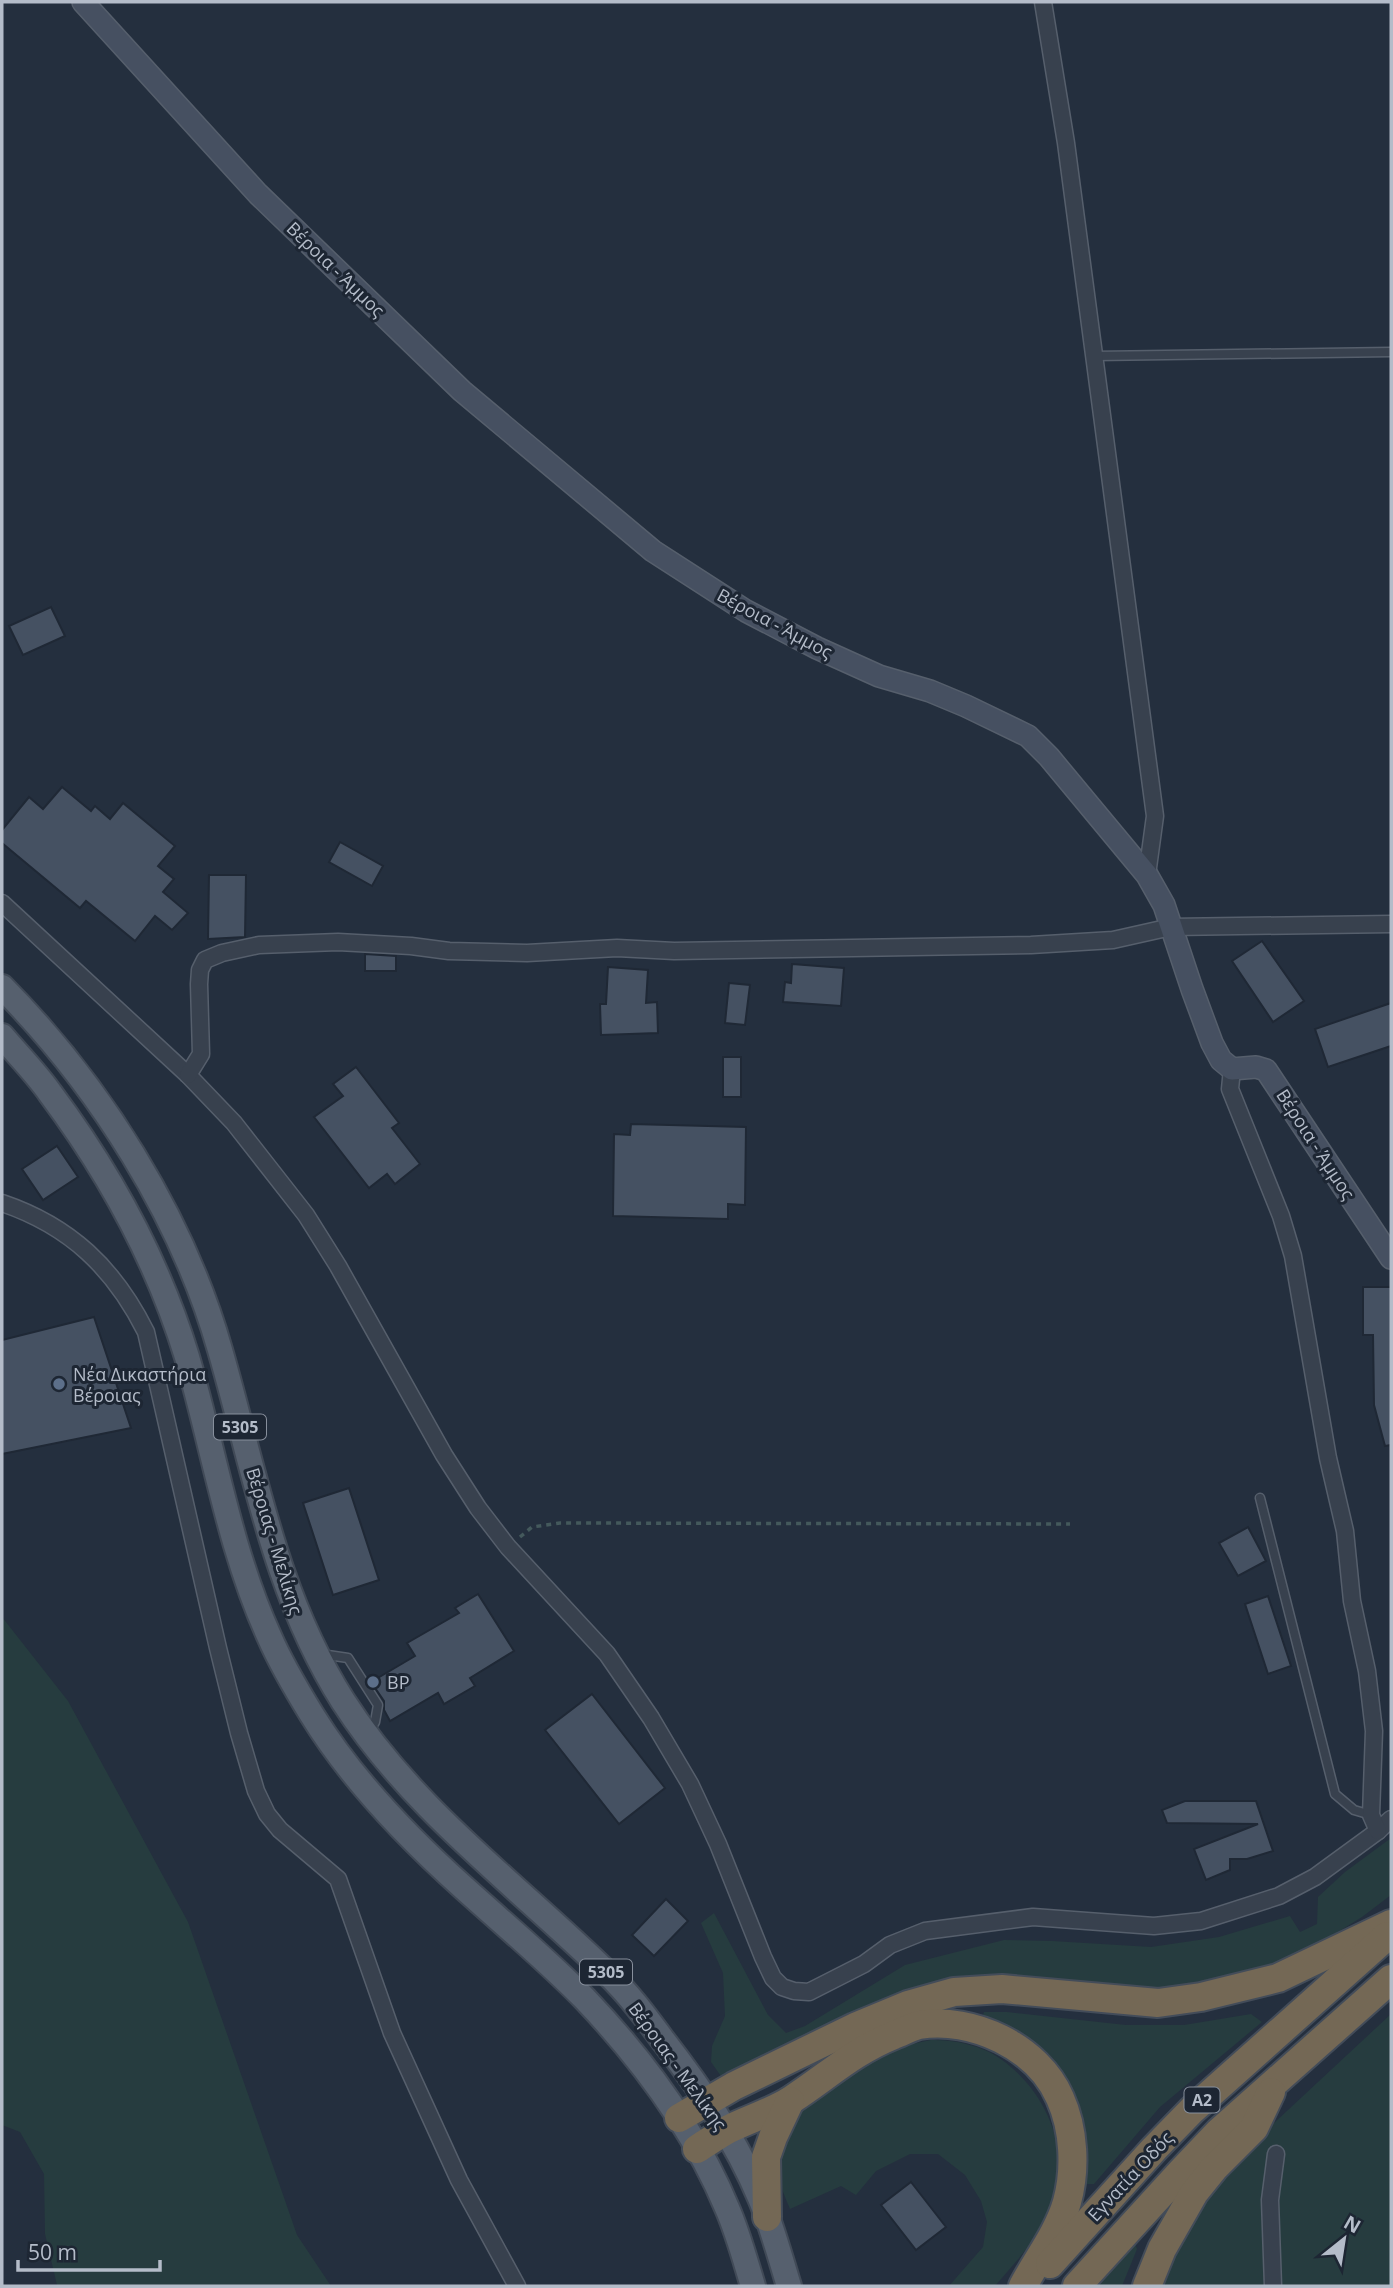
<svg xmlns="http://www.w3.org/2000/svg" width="1393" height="2288" font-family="'Open Sans',sans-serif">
  <rect width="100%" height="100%" fill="#242f3e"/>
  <g fill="#263c3f">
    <path d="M2 1617 68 1701 188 1922 297 2235 331 2286H58L57 2285 45 2234 44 2174 20 2132 2 2125Z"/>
    <path d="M1391 1838V1895L1362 1917 1298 1957 1247 1975 1198 1988H1146L991 1977 723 2079 711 2062 712 2046 725 2016 723 1973 701 1923 714 1913 768 2015 786 2033 805 2026 905 1965 1004 1940 1052 1941 1151 1947 1219 1937 1290 1916 1300 1932 1317 1924 1318 1897 1345 1872Z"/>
    <path d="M984 2012H1007L1126 2025H1184L1251 2014 1262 2022 1160 2107 1094 2184H1087L1085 2133 1077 2107 982 2018Z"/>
    <path d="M1391 2014V2286H1161L1169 2264 1193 2218 1217 2182 1257 2139Z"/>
    <path d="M931 2040C955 2040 982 2045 1002 2060 1044 2090 1070 2146 1055 2197 1045 2232 1018 2259 995 2286H949L983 2247 987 2222 981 2201 965 2175 938 2154H910L876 2171 856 2195 841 2186 790 2209C785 2197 780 2186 779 2173 776 2133 804 2106 832 2083 839 2077 846 2070 853 2066 877 2053 905 2045 931 2040Z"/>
    <path d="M1135 2244 1137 2249 1122 2286H1096L1127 2248Z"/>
  </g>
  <g fill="#455162" stroke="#1f2835" stroke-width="2">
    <path d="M51 607 65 636 23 655 9 626Z"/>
    <path d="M62 787 91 811 95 806 110 819 123 803 175 846 158 866 174 879 163 892 188 913 172 930 155 916 135 941 86 901 80 908 2 843V830L29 797 43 809Z"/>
    <path d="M340 842 383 866 372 886 329 862Z"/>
    <path d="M209 875H246L245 937 208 939Z"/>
    <path d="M1262 941 1304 1001 1273 1022 1232 961Z"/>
    <path d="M365 954 396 956V971H365Z"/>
    <path d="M792 964 844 968 841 1006 783 1002 785 982 791 983Z"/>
    <path d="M608 967 648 970 646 1003 657 1002 658 1033 601 1035 600 1004H606Z"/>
    <path d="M729 983 750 985 745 1025 725 1023Z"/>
    <path d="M1391 1003V1046L1328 1067 1315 1029Z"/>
    <rect x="723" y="1057" width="18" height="40"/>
    <path d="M356 1067 399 1123 392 1128 420 1164 395 1184 387 1174 369 1188 314 1117 343 1096 333 1084Z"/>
    <path d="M631 1124 746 1127 745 1205 728 1204V1219L613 1216 614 1134 630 1135Z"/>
    <path d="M57 1146 78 1177 43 1200 22 1169Z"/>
    <path d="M1363 1287H1391V1445L1385 1446 1374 1405 1373 1335H1363Z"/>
    <path d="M94 1317 131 1428 2 1454V1340Z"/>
    <path d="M349 1488 379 1580 333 1595 303 1503Z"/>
    <path d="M1248 1527 1266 1561 1238 1576 1219 1543Z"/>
    <path d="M478 1594 514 1651 470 1678 475 1686 444 1704 438 1693 390 1721 384 1710V1701L371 1682 415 1656 407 1643 459 1613 455 1608Z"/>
    <path d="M1268 1596 1291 1666 1268 1674 1245 1604Z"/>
    <path d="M592 1694 665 1788 619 1824 545 1730Z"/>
    <path d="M1185 1801H1256L1273 1851 1247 1859H1230V1870L1206 1880 1194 1849 1258 1824 1167 1823 1162 1810Z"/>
    <path d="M666 1899 688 1921 654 1956 632 1935Z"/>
    <path d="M911 2182 946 2227 916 2250 881 2205Z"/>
  </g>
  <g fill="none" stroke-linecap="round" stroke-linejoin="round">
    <g stroke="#565f6c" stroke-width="11">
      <g id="lane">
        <path d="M1095 356 1391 352"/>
        <path d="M1260 1498 1335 1794 1354 1810 1371 1815"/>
        <path d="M321 1654 348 1658 378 1705 375 1722 368 1733"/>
      </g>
    </g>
    <g stroke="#565f6c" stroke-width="19">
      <g id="street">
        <path d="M1043 2 1066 143 1155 816 1147 875"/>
        <path d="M2 903 188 1075 234 1123 306 1215 338 1266 444 1455 478 1508 508 1547 607 1654 651 1718 690 1784 718 1844 763 1957 773 1978 782 1987 794 1991 809 1992 864 1964 890 1945 925 1931 1033 1917 1154 1926 1201 1921 1279 1896 1315 1877 1378 1831 1391 1819"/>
        <path d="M1232 1069 1230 1089 1281 1216 1293 1256 1328 1458 1345 1531 1352 1601 1367 1671 1374 1731 1371 1815 1378 1831"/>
        <path d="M188 1075 201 1054 199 984 200 970 205 960 222 953 259 945 338 942 411 946 449 951 527 953 617 948 674 951 1031 945 1113 940 1171 927 1391 924"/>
        <path d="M2 1203C70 1226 114 1268 146 1332L218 1648 239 1733 256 1791 267 1814 280 1830 338 1879 392 2033 459 2180 517 2286"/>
        <path d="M1273 2286 1270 2200 1276 2154"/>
      </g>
    </g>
    <g stroke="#565f6c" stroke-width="24">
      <path id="secondary" d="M83 2 258 194 462 391 653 551 746 611 817 648 879 676 930 691 966 706 1028 736 1049 757 1147 875 1164 905 1192 989 1212 1043 1221 1060 1232 1069 1256 1067 1266 1070 1391 1258"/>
    </g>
    <g stroke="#414a57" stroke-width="28">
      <g id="primary">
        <path d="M2 987C99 1085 182 1216 220 1350 255 1471 274 1592 343 1701 412 1809 517 1885 607 1973 628 1993 645 2016 662 2039 700 2088 736 2140 760 2198 772 2226 780 2257 789 2286"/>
        <path d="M2 1036C18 1055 36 1073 50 1093 109 1172 158 1262 187 1357 214 1450 229 1548 269 1636 281 1664 296 1689 312 1715 352 1780 407 1837 464 1888 505 1925 547 1960 585 1999 642 2059 695 2131 727 2208 738 2233 745 2260 753 2286"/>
      </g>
    </g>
    <g stroke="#434c59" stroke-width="32">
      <g id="highway">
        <path d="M679 2118 734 2086 855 2027 908 2005 954 1992 1002 1989 1158 2003 1201 1997 1278 1978 1391 1924"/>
        <path d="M697 2149C708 2142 718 2135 729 2129 749 2119 772 2112 791 2100 828 2076 852 2052 894 2035 902 2032 911 2027 919 2025 972 2016 1038 2047 1060 2098 1074 2129 1076 2169 1067 2202 1058 2233 1038 2258 1023 2286"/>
        <path d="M767 2217 766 2157 773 2137 790 2101"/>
        <path d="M1050 2264 1154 2149 1192 2110 1387 1936"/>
        <path d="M1077 2286 1181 2172 1219 2132 1391 1979"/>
        <path d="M1147 2286 1162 2249 1194 2193 1215 2167 1254 2128 1271 2092"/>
      </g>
    </g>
    <path stroke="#44595c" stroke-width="3.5" stroke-dasharray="5 5" stroke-linecap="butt" d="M520 1537 532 1527 560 1523 1070 1524"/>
    <use href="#lane" stroke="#38414e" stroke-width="8"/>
    <use href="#street" stroke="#38414e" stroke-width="16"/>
    <use href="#secondary" stroke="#465061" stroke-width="21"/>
    <use href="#primary" stroke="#56606e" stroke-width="24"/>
    <use href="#highway" stroke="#746855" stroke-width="28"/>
  </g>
  <g fill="#5c6f8a" stroke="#1d2633" stroke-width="2.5">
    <circle cx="59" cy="1384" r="7"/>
    <circle cx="373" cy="1682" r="7"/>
  </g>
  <g text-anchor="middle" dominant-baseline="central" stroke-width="6" stroke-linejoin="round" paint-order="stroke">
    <g fill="#1d2633" stroke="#878f9c" stroke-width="2">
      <rect x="214" y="1414.5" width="52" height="25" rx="5"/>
      <rect x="580" y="1959.5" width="52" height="25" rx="5"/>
      <rect x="1184.5" y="2087.5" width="35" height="25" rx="5"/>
    </g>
    <g font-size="16" font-weight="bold" fill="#b4bcc9">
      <text x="240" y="1427">5305</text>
      <text x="606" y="1972">5305</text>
      <text x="1202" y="2100">Α2</text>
    </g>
    <g font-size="18" fill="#b4bcc9" stroke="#1d2633">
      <text transform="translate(336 269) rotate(44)">Βέροια - Άμμος</text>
      <text transform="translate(775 623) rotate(28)">Βέροια - Άμμος</text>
      <text transform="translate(1316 1144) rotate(57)">Βέροια - Άμμος</text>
      <text transform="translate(275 1541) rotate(73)">Βέροιας - Μελίκης</text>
      <text transform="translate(678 2066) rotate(54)">Βέροιας - Μελίκης</text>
      <text transform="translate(1130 2176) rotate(-47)">Εγνατία Οδός</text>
    </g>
    <g font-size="18" fill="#b4bcc9" stroke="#1d2633" text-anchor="start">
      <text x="73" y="1374">Νέα Δικαστήρια<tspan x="73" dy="21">Βέροιας</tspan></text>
      <text x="387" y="1682">BP</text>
    </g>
  </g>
  <rect width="1393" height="2288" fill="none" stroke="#b4bcc9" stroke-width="7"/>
  <g transform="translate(1344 2239) rotate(30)" stroke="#1d2633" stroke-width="5" paint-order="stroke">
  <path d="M0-5L12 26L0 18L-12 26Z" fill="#b4bcc9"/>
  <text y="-10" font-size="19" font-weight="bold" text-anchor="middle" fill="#b4bcc9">N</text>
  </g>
  <path d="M18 2260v10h142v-10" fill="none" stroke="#b4bcc9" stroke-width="3.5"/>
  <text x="28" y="2260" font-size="21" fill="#b4bcc9" stroke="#1d2633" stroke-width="5" paint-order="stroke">50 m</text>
</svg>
